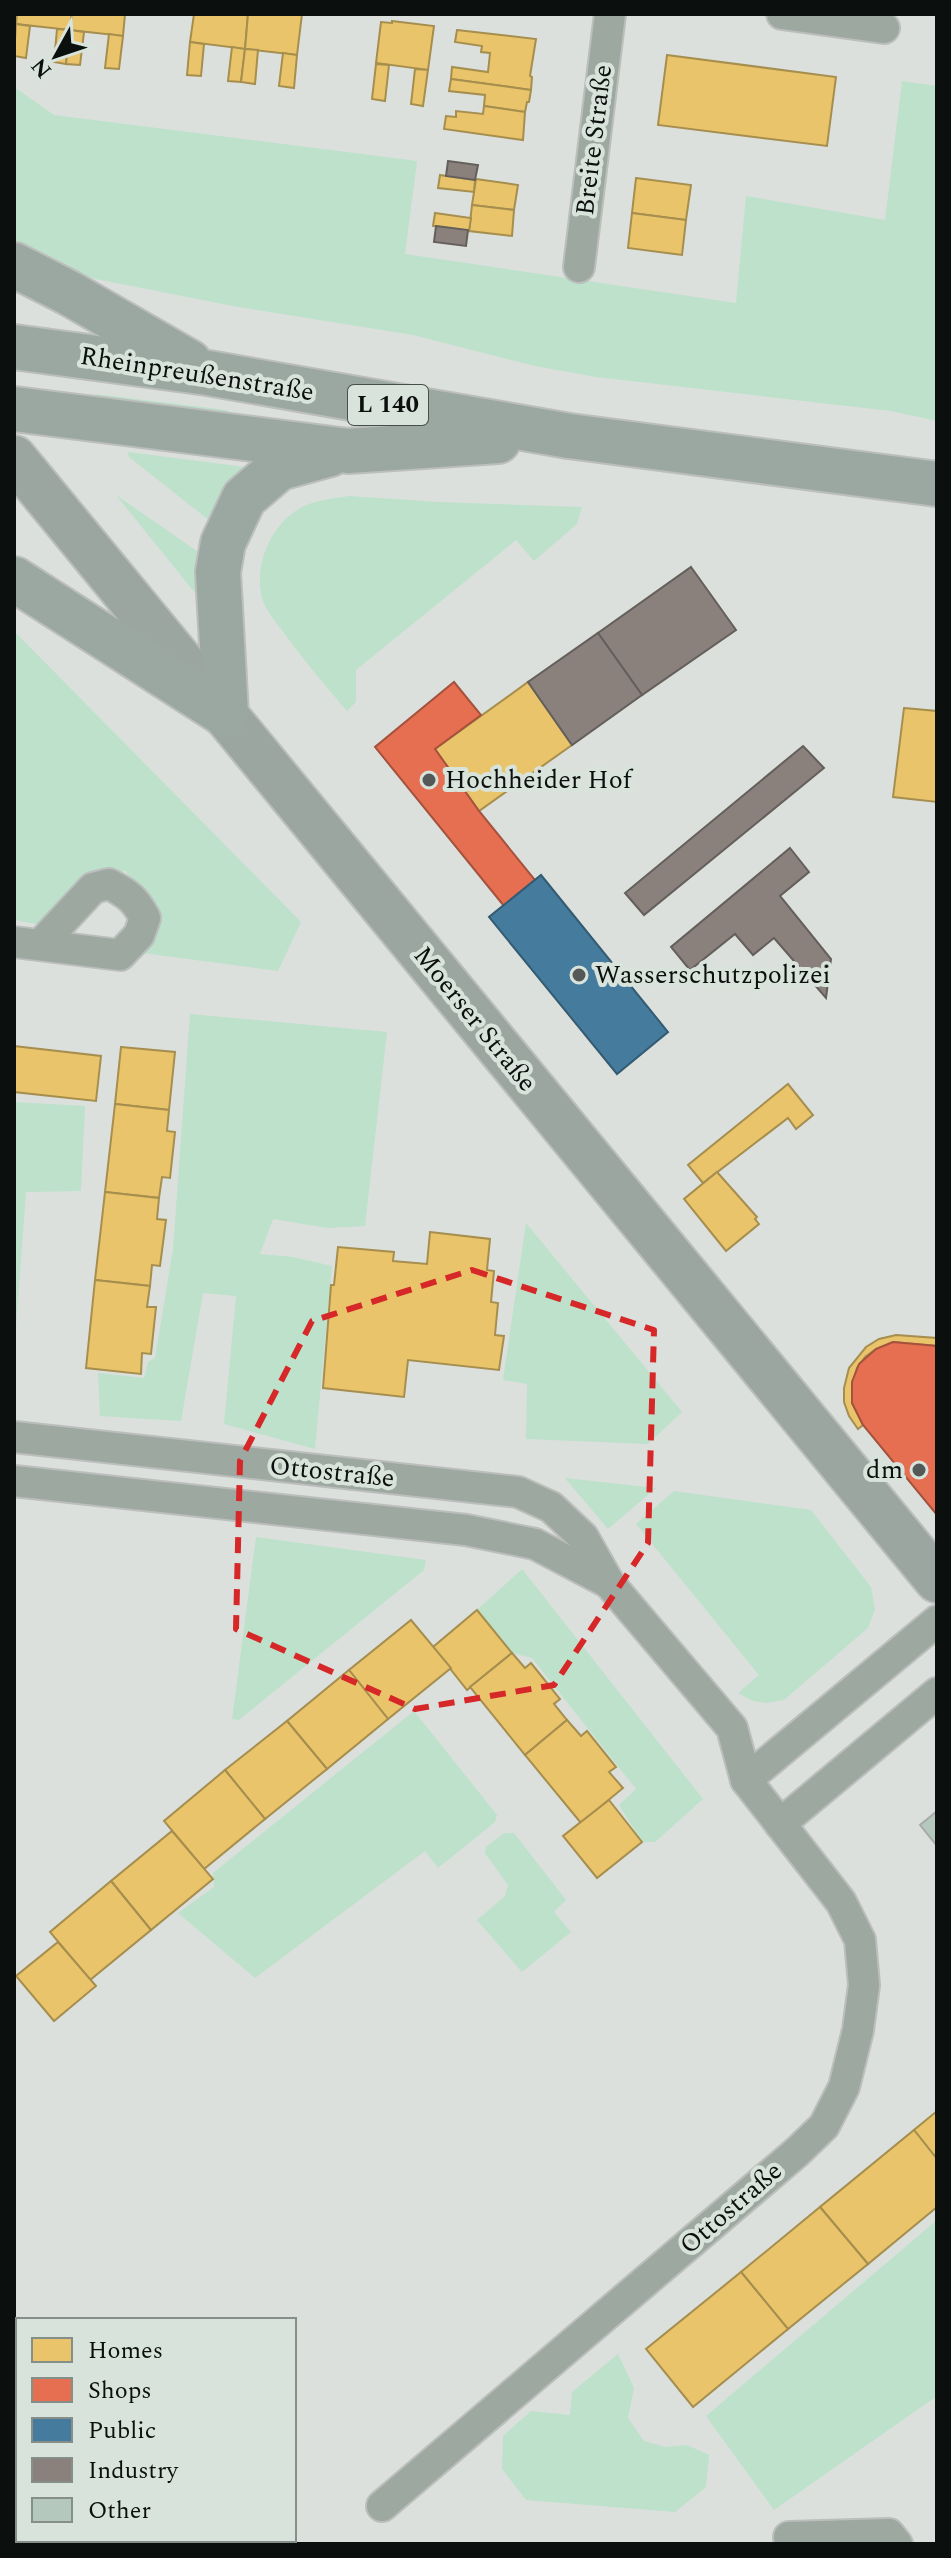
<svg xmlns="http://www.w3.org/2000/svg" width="951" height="2558" font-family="Spectral,serif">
  <rect width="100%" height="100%" fill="#dbe0dd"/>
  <g fill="#bde1ca">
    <path d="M902 81 937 86V421L891 411 596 377 535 366 413 335 233 306 60 272 14 247V87L54 115 417 161 405 254 736 303 746 196 885 220Z"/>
    <path d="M95 394 227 410 229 413V415L98 400Z"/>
    <path d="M128 452 245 467H251L210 521 129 457Z"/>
    <path d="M116 495 204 556 200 599Z"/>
    <path d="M349 496 440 502 582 507 577 524 534 561 516 540 356 670V702L347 711C324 684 302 658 281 629 274 620 265 609 262 598 253 560 275 515 312 503 324 499 337 498 349 496Z"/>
    <path d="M14 631 301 922 278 971 142 953 158 912 125 871 89 879 42 925 14 920Z"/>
    <path d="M190 1014 387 1032 365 1226 327 1228 273 1219 260 1254 293 1257 332 1266 315 1449 224 1424 236 1296 203 1293 181 1421 100 1416 98 1373 144 1378 148 1362 155 1358 173 1249Z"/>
    <path d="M14 1102 85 1106 81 1191 26 1192 15 1340Z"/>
    <path d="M526 1223 682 1412 648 1444 526 1439 527 1384 503 1380Z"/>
    <path d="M565 1478 656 1488 608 1529Z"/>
    <path d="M674 1491 811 1510 871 1587 875 1609 868 1628 784 1700 766 1703 753 1701 738 1693 759 1675 636 1524Z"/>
    <path d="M256 1537 426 1560 424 1570 239 1720 232 1719Z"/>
    <path d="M522 1569 703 1799 655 1842H642L619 1805 636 1789 532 1658 512 1653 477 1610Z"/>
    <path d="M414 1711 497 1815 495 1822 438 1868 425 1851 255 1978 178 1913 214 1887 213 1873Z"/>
    <path d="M504 1833H514L566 1900 554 1912 571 1932 522 1972 477 1920 505 1896 508 1885 485 1853 486 1847Z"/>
    <path d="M937 2220V2396L774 2510 706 2416Z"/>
    <path d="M618 2354 634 2388 628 2418 644 2441 665 2447 687 2445 709 2455 706 2487 675 2512 526 2500 502 2469 503 2436 531 2411 570 2415 572 2392Z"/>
  </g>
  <g fill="#e9c46a" stroke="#a68e4e" stroke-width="2">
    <path d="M17 14H72L70 30 16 24Z"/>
    <path d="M72 14H125L123 36 70 30Z"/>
    <path d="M194 14H248L245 49 190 42Z"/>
    <path d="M248 14H302L297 55 245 49Z"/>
    <path d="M392 21 434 26 428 70 376 63 381 22 392 23Z"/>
    <path d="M16 24 30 26 26 58 14 56Z"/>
    <path d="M57 29 70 30 66 64 54 62Z"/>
    <path d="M70 30 84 32 80 65 66 64Z"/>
    <path d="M457 30 536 39 530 76 532 77 531 90 451 79 452 67 488 72 490 53 481 52 482 46 455 42Z"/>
    <path d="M109 34 123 36 119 69 105 68Z"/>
    <path d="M190 42 204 44 201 76 187 75Z"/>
    <path d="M232 47 245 49 241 82 228 81Z"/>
    <path d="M245 49 258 50 255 84 241 82Z"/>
    <path d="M283 53 297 55 294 88 279 86Z"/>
    <path d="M667 55 836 77 827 146 658 125Z"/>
    <path d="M376 64 389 65 385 101 372 99Z"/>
    <path d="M415 69 428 70 423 106 411 104Z"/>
    <path d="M451 79 531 90 529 102H527L525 112 484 106 485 95 449 91Z"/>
    <path d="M484 106 525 112 523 140 444 129 446 116 456 117V111L483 114Z"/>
    <path d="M440 175 475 180 474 192 438 188Z"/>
    <path d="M636 178 691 185 686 220 632 213Z"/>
    <path d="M476 179 518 185 514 210 472 205Z"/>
    <path d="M472 205 514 210 512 236 469 231Z"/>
    <path d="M435 213 471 218 469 231 433 226Z"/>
    <path d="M632 213 686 220 682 255 628 248Z"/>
    <path d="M528 682 572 745 479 811 435 749Z"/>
    <path d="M904 708 937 711V802L893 797Z"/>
    <path d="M14 1046 101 1056 96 1101 14 1092Z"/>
    <path d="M121 1047 175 1052 169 1110 115 1104Z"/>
    <path d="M788 1084 813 1115 796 1129 788 1118 703 1183 688 1165Z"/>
    <path d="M115 1104 169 1110 167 1131 175 1132 170 1178 162 1177 159 1198 105 1192Z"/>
    <path d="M717 1172 757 1217 755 1219 759 1224 726 1251 684 1199Z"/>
    <path d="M105 1192 159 1198 157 1219 166 1220 160 1266 152 1265 150 1286 95 1280Z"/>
    <path d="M430 1232 490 1239 487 1270 494 1271 491 1302 498 1303 495 1335 504 1336 499 1370 408 1360 404 1397 323 1388 331 1285H334L338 1247 394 1252 393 1261 427 1264Z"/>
    <path d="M95 1280 150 1286 147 1307H156L151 1354 142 1353 141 1374 86 1368Z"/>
    <path d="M896 1335 937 1338V1346L893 1342 876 1349 865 1357 857 1368 852 1385V1403L863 1425 858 1429 849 1416 844 1402V1388L849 1368 866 1347 879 1339Z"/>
    <path d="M477 1610 512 1653 467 1690 433 1647Z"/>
    <path d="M411 1620 451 1668 388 1719 349 1670Z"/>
    <path d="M512 1653 525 1668 531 1663 560 1699 554 1704 567 1720 525 1755 470 1687Z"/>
    <path d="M349 1670 388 1719 327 1769 287 1721Z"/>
    <path d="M567 1720 581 1736 587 1731 616 1767 609 1772 623 1788 581 1823 525 1755Z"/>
    <path d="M287 1721 327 1769 265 1819 225 1770Z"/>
    <path d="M225 1770 265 1819 204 1869 164 1821Z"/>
    <path d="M609 1800 642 1842 597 1878 563 1836Z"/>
    <path d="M172 1831 213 1879 151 1930 111 1881Z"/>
    <path d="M111 1881 151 1930 90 1980 50 1932Z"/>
    <path d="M58 1942 96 1986 54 2021 16 1976Z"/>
    <path d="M937 2111V2159L914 2130Z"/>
    <path d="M914 2130 937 2159V2207L868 2264 820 2207Z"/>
    <path d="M820 2207 868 2264 788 2329 741 2272Z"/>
    <path d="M741 2272 788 2329 693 2407 646 2349Z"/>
  </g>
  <g fill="#e76f51" stroke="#a5523d" stroke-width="2">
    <path d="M454 682 481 715 435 749 479 811 535 880 504 906 375 747Z"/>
    <path d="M893 1342 937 1346V1515L863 1425 852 1403V1382L859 1364 876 1349Z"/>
  </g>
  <path fill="#457b9d" stroke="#345b72" stroke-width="2" d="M541 875 668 1032 617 1074 489 917Z"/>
  <g fill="#8a817c" stroke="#645f5b" stroke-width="2">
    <path d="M448 161 478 165 475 180 446 176Z"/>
    <path d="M436 226 468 230 466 246 434 242Z"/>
    <path d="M691 567 736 630 642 695 598 633Z"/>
    <path d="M598 633 642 695 572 745 528 682Z"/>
    <path d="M803 746 824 768 644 915 625 893Z"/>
    <path d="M790 848 809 872 780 896 831 959 826 998 774 938 753 955 735 934 690 970 671 947Z"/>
  </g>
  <path fill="#b4c8bd" stroke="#a8aca9" stroke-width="2" d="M937 1811V1846L920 1825Z"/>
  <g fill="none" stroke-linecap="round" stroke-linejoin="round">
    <g stroke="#bbbebc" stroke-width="34">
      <g id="minor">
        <path d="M782 14 884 28"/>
        <path d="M579 267 610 14"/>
        <path d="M14 942 120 955 139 935 145 918C135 899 128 894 109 884L93 888 40 945"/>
        <path d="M14 1437 518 1492 551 1507 583 1537 609 1583 732 1728 746 1780 841 1902 860 1940 864 1985 858 2030 844 2087 824 2126 797 2152 382 2506"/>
        <path d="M14 1481 466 1530 535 1544 609 1583"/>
        <path d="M746 1780 937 1621"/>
        <path d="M780 1824 937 1693"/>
        <path d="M789 2537 889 2534 897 2544"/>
      </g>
    </g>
    <g stroke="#bbbebc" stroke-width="48">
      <path id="secondary" d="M14 458 937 1580"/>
    </g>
    <g stroke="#bbbebc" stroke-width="48">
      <g id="primary">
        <path d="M14 265 69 293 189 362"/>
        <path d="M14 347 208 373 569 436 937 484"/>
        <path d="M14 409 348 451 498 441"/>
        <path d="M14 579 226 715"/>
        <path d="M226 715 218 572 223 543 244 498 279 468 330 454"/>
      </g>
    </g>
    <use href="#minor" stroke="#9da8a1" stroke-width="30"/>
    <use href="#secondary" stroke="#9aa69f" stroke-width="44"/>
    <use href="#primary" stroke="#9ba8a1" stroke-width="44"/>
  </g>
  <path fill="none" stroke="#d62828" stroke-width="6" stroke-dasharray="16 10" stroke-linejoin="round" d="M472 1270 654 1330 648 1543 554 1685 415 1709 236 1629 240 1461 312 1321Z"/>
  <g fill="#545856" stroke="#d8e3dc" stroke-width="3">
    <circle cx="429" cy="780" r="8"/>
    <circle cx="579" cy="975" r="8"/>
    <circle cx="919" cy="1470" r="8"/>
  </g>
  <g text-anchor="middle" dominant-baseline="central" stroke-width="8" stroke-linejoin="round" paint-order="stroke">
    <rect fill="#d8e3dc" stroke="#484f4b" stroke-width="2" x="348" y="385" width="80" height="40" rx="6"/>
    <g font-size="24" font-weight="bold" fill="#0b0f0d">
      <text x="388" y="405">L 140</text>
    </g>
    <g font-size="26" fill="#0b0f0d" stroke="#d8e3dc">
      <text transform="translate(594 140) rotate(-83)">Breite Straße</text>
      <text transform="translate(197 374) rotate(9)">Rheinpreußenstraße</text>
      <text transform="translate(475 1019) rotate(51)">Moerser Straße</text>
      <text transform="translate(332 1472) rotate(6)">Ottostraße</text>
      <text transform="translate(731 2208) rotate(-41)">Ottostraße</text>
    </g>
    <g font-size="26" fill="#0b0f0d" stroke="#d8e3dc" text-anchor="start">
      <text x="445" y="780">Hochheider Hof</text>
      <text x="595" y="975">Wasserschutzpolizei</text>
      <text x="903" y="1470" text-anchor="end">dm</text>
    </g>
  </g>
  <rect width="951" height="2558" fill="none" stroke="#0b0f0d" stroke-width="32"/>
  <rect x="16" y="2318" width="280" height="224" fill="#d8e3dc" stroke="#868e89" stroke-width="2"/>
  <rect x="32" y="2338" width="40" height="24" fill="#e9c46a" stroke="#868e89" stroke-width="2"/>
  <text x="88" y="2358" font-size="24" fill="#0b0f0d">Homes</text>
  <rect x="32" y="2378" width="40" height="24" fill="#e76f51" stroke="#868e89" stroke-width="2"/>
  <text x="88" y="2398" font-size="24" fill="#0b0f0d">Shops</text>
  <rect x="32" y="2418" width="40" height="24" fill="#457b9d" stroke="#868e89" stroke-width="2"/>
  <text x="88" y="2438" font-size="24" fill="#0b0f0d">Public</text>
  <rect x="32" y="2458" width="40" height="24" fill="#8a817c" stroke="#868e89" stroke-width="2"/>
  <text x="88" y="2478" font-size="24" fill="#0b0f0d">Industry</text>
  <rect x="32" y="2498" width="40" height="24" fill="#b4c8bd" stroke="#868e89" stroke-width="2"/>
  <text x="88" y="2518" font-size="24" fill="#0b0f0d">Other</text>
  <g transform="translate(56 56) rotate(230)" stroke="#d8e3dc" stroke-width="6" paint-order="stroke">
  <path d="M0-6L14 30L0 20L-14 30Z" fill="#0b0f0d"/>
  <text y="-12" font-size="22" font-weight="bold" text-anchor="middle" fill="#0b0f0d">N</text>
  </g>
</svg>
